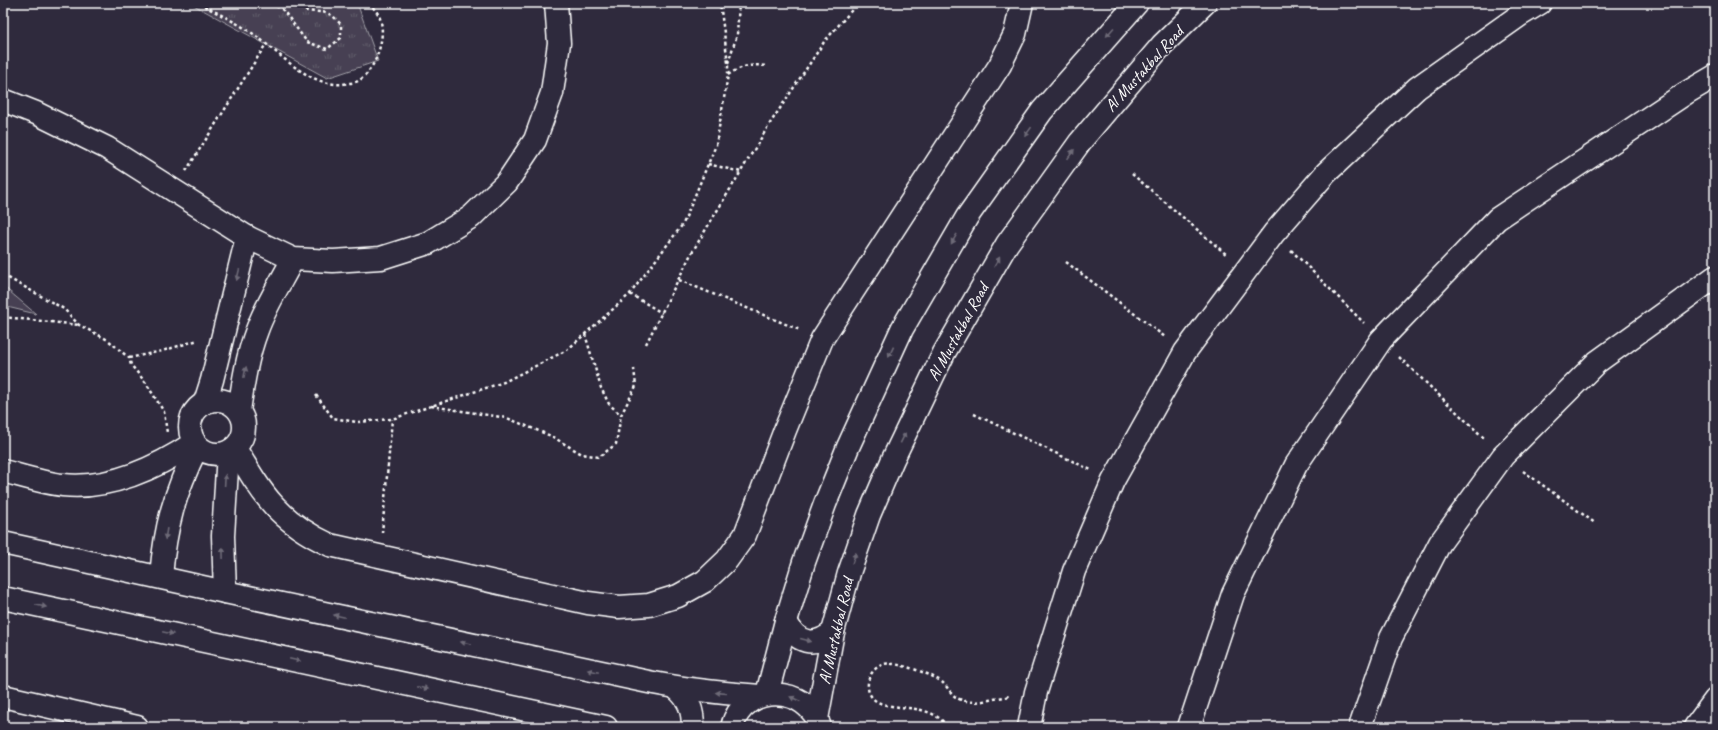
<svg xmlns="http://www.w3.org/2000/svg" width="1718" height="730" font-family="Caveat,sans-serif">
  <defs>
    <pattern id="grass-tufts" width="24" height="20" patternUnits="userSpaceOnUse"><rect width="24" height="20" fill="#464152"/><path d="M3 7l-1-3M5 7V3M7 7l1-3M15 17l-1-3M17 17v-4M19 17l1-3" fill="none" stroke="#625e6c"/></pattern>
  </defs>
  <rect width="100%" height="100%" fill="#2f2a3d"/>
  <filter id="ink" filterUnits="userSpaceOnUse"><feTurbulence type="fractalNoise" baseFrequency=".025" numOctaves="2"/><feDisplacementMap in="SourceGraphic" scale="8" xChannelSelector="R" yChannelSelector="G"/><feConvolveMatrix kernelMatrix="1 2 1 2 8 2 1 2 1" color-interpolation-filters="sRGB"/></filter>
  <g filter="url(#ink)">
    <g fill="url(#grass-tufts)" stroke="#a2a0a8">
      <path d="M190 3H357L378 61 327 78Z"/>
      <path d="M3 286 36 314 3 306Z"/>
    </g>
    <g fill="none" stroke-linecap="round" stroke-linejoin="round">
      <g stroke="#fff" stroke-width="25">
        <g id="street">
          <path d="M3 100 36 113 107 148 247 237 293 259 333 261 381 258 428 243 471 217 507 182 535 140 552 93 559 43 556 3"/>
          <circle cx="217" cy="427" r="27"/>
          <path d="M205 402 212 380 247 237"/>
          <path d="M239 411C243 383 247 356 257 330 266 305 281 282 293 259"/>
          <path d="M235 448C263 495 278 521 330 545L588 603 619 607 649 605 678 596 705 581 727 560 745 535 785 430 822 339 1000 65 1015 34 1022 3"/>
          <path d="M3 471C22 476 43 483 63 485 110 490 156 468 194 443"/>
          <path d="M3 543 225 592 639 680C679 689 719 693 760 696"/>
          <path d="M161 577C165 526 175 492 197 447"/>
          <path d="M225 592 223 536 228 452"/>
          <path d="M3 598 606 727"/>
          <path d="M676 688C689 699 693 710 693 727"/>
          <path d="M3 696 137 727"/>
          <path d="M1029 727 1036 692 1074 571 1113 481 1185 352 1274 233 1326 173 1417 88 1520 15 1540 3"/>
          <path d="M1189 727 1233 594 1296 465 1381 340 1497 219 1686 93 1715 76"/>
          <path d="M1360 727 1391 638 1440 543 1503 456 1597 362 1715 277"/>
          <path d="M1695 727 1715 700"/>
        </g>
      </g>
      <g stroke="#fff" stroke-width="25">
        <g id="secondary">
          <path d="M786 621C796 643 814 648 833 632"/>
          <path d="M767 694 786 621 804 562 825 504 848 447 902 329 967 217 1042 111 1137 3"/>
          <path d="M817 719 833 632 849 573 869 515 893 459 944 353 1007 244 1080 142 1162 45 1205 3"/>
          <path d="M732 727C743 683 808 684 820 727"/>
        </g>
      </g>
      <g stroke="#fff" stroke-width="2.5" stroke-dasharray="3 3" stroke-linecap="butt">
        <path d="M199 3C217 13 236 22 252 33 278 51 308 87 343 84 347 83 355 83 358 81 377 71 390 28 376 11 374 8 370 5 367 3"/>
        <path d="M236 3H244"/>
        <path d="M271 3 283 10 307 42 327 49 341 38V24C338 22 335 17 331 15 318 8 306 17 295 3"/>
        <path d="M728 63 737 35 739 3"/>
        <path d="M728 75C741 66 752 64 766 66"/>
        <path d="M708 164 741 172"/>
        <path d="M186 171 266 44"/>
        <path d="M1132 174 1227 255"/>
        <path d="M1291 250 1364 323"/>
        <path d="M1066 262 1165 337"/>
        <path d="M3 275 64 309 79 325 108 340 129 358 131 365 146 383 164 412 167 433"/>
        <path d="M679 280 800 330"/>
        <path d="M630 294 662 313"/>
        <path d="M3 317 79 325"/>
        <path d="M585 334 601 388 609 404 621 415"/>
        <path d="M646 344 691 254 769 125 824 42 851 11 856 3"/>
        <path d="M1399 357 1485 439"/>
        <path d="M129 358 162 351 198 340"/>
        <path d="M316 395 333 418 357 422 392 419 504 382 567 350 630 294 683 224 716 145 728 75V63L720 3"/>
        <path d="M431 406 507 418 551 436 582 454 599 457 616 444 621 415 636 386 634 369"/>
        <path d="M974 414 1093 471"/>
        <path d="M1523 471 1595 523"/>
        <path d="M382 533 392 419"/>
        <path d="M947 727C929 698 883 715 871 696 867 691 867 682 870 676 873 670 878 666 884 664 895 661 936 675 944 684 950 690 952 697 962 700 976 705 995 698 1010 696"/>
      </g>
      <use href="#street" stroke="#2f2a3d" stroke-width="22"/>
      <use href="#secondary" stroke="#2f2a3d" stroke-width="22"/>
    </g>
    <defs><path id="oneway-solid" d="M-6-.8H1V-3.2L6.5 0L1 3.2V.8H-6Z"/></defs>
    <g fill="#6d6a77">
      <use href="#oneway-solid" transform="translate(1110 32) rotate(131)"/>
      <use href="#oneway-solid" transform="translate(1028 132) rotate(126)"/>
      <use href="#oneway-solid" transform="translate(1071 154) rotate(-55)"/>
      <use href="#oneway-solid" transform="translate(954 239) rotate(120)"/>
      <use href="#oneway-solid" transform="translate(997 262) rotate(-60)"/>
      <use href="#oneway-solid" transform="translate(238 275) rotate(104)"/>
      <use href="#oneway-solid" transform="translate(891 352) rotate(115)"/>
      <use href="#oneway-solid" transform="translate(245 372) rotate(-78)"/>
      <use href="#oneway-solid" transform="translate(903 438) rotate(-64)"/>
      <use href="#oneway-solid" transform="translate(225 480) rotate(-86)"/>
      <use href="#oneway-solid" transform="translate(166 534) rotate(99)"/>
      <use href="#oneway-solid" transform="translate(223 553) rotate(-91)"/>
      <use href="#oneway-solid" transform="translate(854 558) rotate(-71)"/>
      <use href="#oneway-solid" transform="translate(41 606) rotate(12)"/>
      <use href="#oneway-solid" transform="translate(339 616) rotate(-168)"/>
      <use href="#oneway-solid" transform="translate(168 633) rotate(12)"/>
      <use href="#oneway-solid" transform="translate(806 640) rotate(15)"/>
      <use href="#oneway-solid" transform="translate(466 643) rotate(-168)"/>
      <use href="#oneway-solid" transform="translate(295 660) rotate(12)"/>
      <use href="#oneway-solid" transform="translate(593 671) rotate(-168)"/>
      <use href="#oneway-solid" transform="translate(423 688) rotate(12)"/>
      <use href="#oneway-solid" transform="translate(721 693) rotate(-175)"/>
      <use href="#oneway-solid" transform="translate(795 699) rotate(-155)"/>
    </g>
  </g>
  <g text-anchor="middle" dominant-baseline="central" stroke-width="3" stroke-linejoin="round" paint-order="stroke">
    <g font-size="17" fill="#fff" stroke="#2f2a3d">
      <text transform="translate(1144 69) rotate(-48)">Al Mustakbal Road</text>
      <text transform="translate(958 332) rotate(-61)">Al Mustakbal Road</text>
      <text transform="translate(836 631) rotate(-77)">Al Mustakbal Road</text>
    </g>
  </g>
  <rect width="1718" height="730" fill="none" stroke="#2f2a3d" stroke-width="16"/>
  <rect x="8" y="8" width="1702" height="714" fill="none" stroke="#fff" stroke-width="1.5" filter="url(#ink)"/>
</svg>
